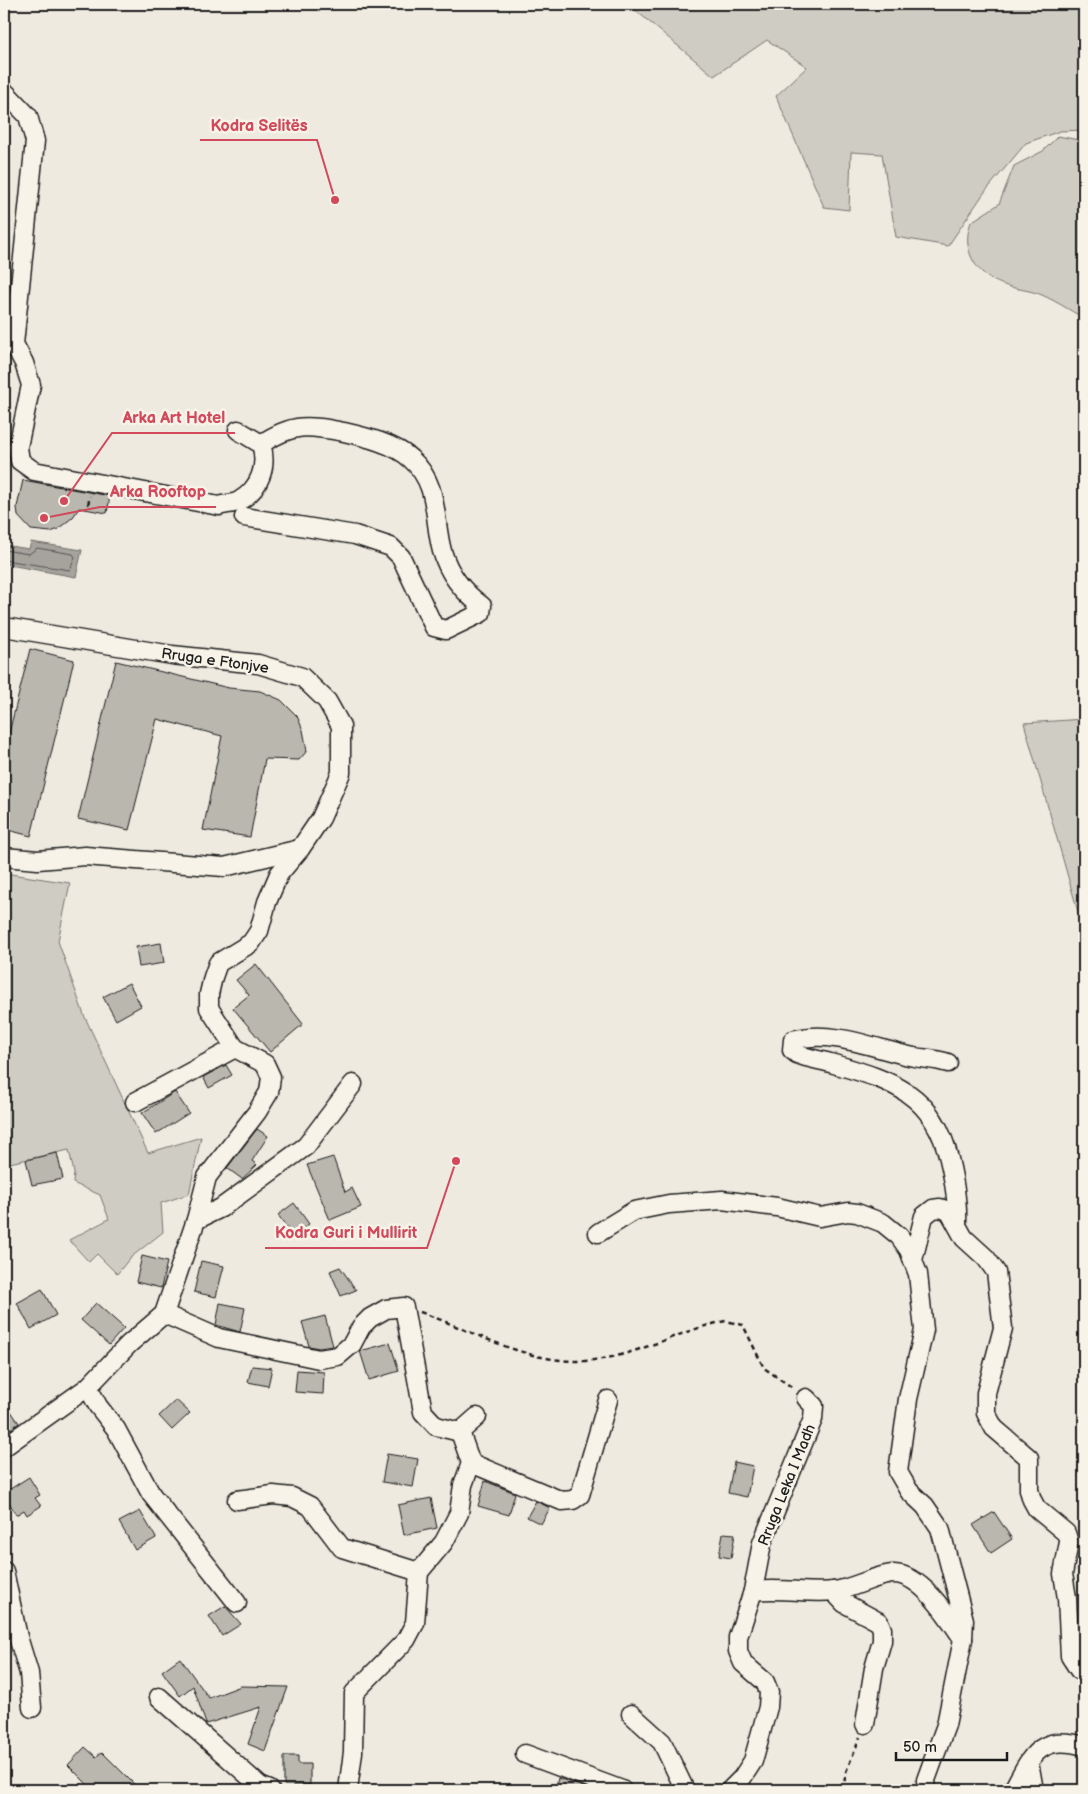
<svg xmlns="http://www.w3.org/2000/svg" width="1088" height="1794" font-family="'Balsamiq Sans',sans-serif">
  <rect width="100%" height="100%" fill="#eeeae0"/>
  <filter id="ink" filterUnits="userSpaceOnUse"><feTurbulence type="fractalNoise" baseFrequency=".02" numOctaves="2"/><feDisplacementMap in="SourceGraphic" scale="10" xChannelSelector="R" yChannelSelector="G"/><feConvolveMatrix kernelMatrix="1 2 1 2 8 2 1 2 1" color-interpolation-filters="sRGB"/></filter>
  <g filter="url(#ink)">
    <g fill="#cfccc3" stroke="#767470">
      <path d="M628 4H1084V130L1060 131 1026 143 984 193 948 246 896 237 882 154 851 152 849 210 824 207 776 96 807 67 767 40 714 76Z"/>
      <path d="M1058 136 1084 141V318C1069 310 1053 299 1037 293 1027 290 1016 289 1007 286 977 277 960 251 971 222L999 204 1014 166 1043 151Z"/>
      <path d="M1084 719V933L1024 723Z"/>
      <path d="M4 873 70 883 58 941 84 1015 148 1153 201 1137 189 1194 161 1203 163 1232 130 1258 117 1274 97 1254 89 1262 69 1240 109 1219 100 1195 73 1183 74 1173 69 1150 5 1164 4 1181Z"/>
    </g>
    <path fill="#a6a39d" stroke="#6f6d69" d="M31 542 82 550 76 577 4 564V545L29 549Z"/>
    <g fill="none" stroke-linecap="round" stroke-linejoin="round">
      <path stroke="#535250" stroke-width="1" d="M4 550 29 554 37 548 73 554 75 557 70 570 4 560"/>
    </g>
    <g fill="#bab7af" stroke="#1c1c1c">
      <path d="M23 480 110 496 107 513 79 508 73 517 58 529 51 532 31 530 18 516 17 507Z"/>
      <path d="M30 649 74 660 31 836 4 829V753Z"/>
      <path d="M116 661 229 688 260 691 281 700 297 716 303 730 307 751 299 760 265 759 250 837 203 830 222 736 157 719 129 830 78 819Z"/>
      <path d="M161 943 164 963 139 967 136 947Z"/>
      <path d="M256 964 303 1024 270 1052 233 1008 249 995 236 980Z"/>
      <path d="M129 983 141 1006 116 1020 103 997Z"/>
      <path d="M226 1065 232 1075 209 1088 203 1077Z"/>
      <path d="M175 1092 189 1113 156 1134 142 1113Z"/>
      <path d="M257 1129 268 1136 252 1161 257 1165 242 1179 227 1168Z"/>
      <path d="M57 1153 63 1179 32 1185 26 1160Z"/>
      <path d="M333 1157 345 1192 352 1188 361 1207 330 1220 307 1165Z"/>
      <path d="M294 1203 309 1224 293 1236 278 1215Z"/>
      <path d="M142 1256 167 1262 161 1288 136 1282Z"/>
      <path d="M201 1261 224 1266 216 1297 194 1292Z"/>
      <path d="M340 1267 356 1290 341 1296 330 1271Z"/>
      <path d="M42 1289 56 1315 31 1329 17 1303Z"/>
      <path d="M96 1303 124 1328 109 1345 81 1320Z"/>
      <path d="M220 1303 245 1308 240 1332 216 1325Z"/>
      <path d="M325 1316 333 1346 319 1348 309 1346 302 1322Z"/>
      <path d="M390 1343 399 1371 369 1380 360 1351Z"/>
      <path d="M252 1366 272 1368 268 1386 248 1382Z"/>
      <path d="M297 1370 324 1372 323 1394 295 1392Z"/>
      <path d="M176 1400 190 1413 172 1430 159 1416Z"/>
      <path d="M4 1401 19 1423 4 1434Z"/>
      <path d="M387 1454 418 1459 413 1487 382 1482Z"/>
      <path d="M734 1462 753 1466 747 1497 728 1493Z"/>
      <path d="M29 1477 40 1495 35 1498 41 1506 27 1515 24 1510 16 1515 4 1493Z"/>
      <path d="M485 1481 515 1493 509 1515 478 1506Z"/>
      <path d="M431 1498 437 1528 404 1535 398 1505Z"/>
      <path d="M536 1501 550 1508 541 1524 527 1517Z"/>
      <path d="M140 1511 156 1538 135 1550 119 1522Z"/>
      <path d="M994 1512 1012 1539 991 1553 973 1525Z"/>
      <path d="M723 1533 735 1534 731 1558 719 1556Z"/>
      <path d="M225 1606 241 1624 222 1636 209 1616Z"/>
      <path d="M180 1658 209 1698 241 1686 288 1687 265 1751 248 1744 261 1707 206 1724 193 1686 180 1696 162 1671Z"/>
      <path d="M85 1747 96 1757 102 1752 140 1790H93L68 1765Z"/>
      <path d="M284 1756H298V1764H310V1785H284Z"/>
      <path d="M558 1778 592 1790H555Z"/>
    </g>
    <g fill="none" stroke-linecap="round" stroke-linejoin="round">
      <g stroke="#1c1c1c" stroke-width="21">
        <g id="minor">
          <path d="M4 91 28 116 35 141 14 344 24 363 31 385 18 447 20 461 34 471 219 506C225 504 234 504 239 501 260 489 268 466 261 444L238 430"/>
          <path d="M244 517 355 535 391 547 401 557 434 627 446 630 481 613 482 606C463 592 449 575 442 551 433 519 440 485 411 459 395 444 366 437 344 432 307 425 293 423 261 444"/>
          <path d="M4 627 172 655 258 664 302 677 327 701 341 726V773L321 818 300 849 279 874 267 902 259 931 251 943 218 963 213 977 209 994V1008L235 1048 265 1064 271 1077 269 1092 257 1112 207 1177 196 1220 164 1314 129 1344 88 1387 4 1447"/>
          <path d="M4 857 38 860 85 856 224 867 300 849"/>
          <path d="M948 1063C936 1059 926 1059 914 1057 875 1049 833 1029 793 1040L792 1050 797 1054C809 1059 822 1060 834 1064 893 1081 934 1094 949 1159 954 1180 958 1201 957 1223"/>
          <path d="M135 1102 235 1048"/>
          <path d="M196 1220 221 1208 306 1146 353 1084"/>
          <path d="M598 1233 634 1211 669 1204 722 1200 777 1207 820 1217 848 1212 857 1213 883 1223 899 1236 909 1250 918 1274 924 1330 908 1399 898 1472 909 1491 925 1506 940 1528 964 1620 963 1639"/>
          <path d="M913 1260 924 1216 933 1209 940 1208 949 1211 964 1238 986 1258 996 1272 1003 1328 986 1393V1413L994 1428 1029 1458V1490L1032 1500 1037 1509 1066 1533 1069 1542 1063 1574 1067 1598 1070 1656 1079 1670 1084 1672"/>
          <path d="M164 1314 219 1338 319 1359 338 1356 352 1344 361 1327 370 1318 386 1309 404 1307 423 1412 436 1426 460 1432"/>
          <path d="M88 1387 98 1406 116 1429 151 1494 237 1603"/>
          <path d="M471 1463 562 1501 573 1500 580 1495 608 1400"/>
          <path d="M237 1500 273 1495 292 1497 310 1506 342 1548 419 1572"/>
          <path d="M4 1571 18 1637 29 1673 32 1708"/>
          <path d="M753 1591C780 1587 808 1594 834 1591 852 1589 876 1575 893 1574 921 1573 949 1618 963 1639L946 1725 926 1780 927 1790"/>
          <path d="M833 1591 844 1603 879 1622 882 1629V1641L874 1668 865 1724"/>
          <path d="M159 1697 260 1786 270 1790"/>
          <path d="M631 1714 662 1742 685 1790"/>
          <path d="M525 1754 622 1790"/>
          <path d="M1029 1762 1034 1790"/>
          <path d="M348 1790 353 1752 354 1693 406 1640 415 1623 419 1572 444 1542 459 1513 463 1485 471 1463 460 1432 477 1417"/>
          <path d="M730 1790 742 1778 753 1761 768 1707 769 1692 765 1682 743 1663 738 1651V1637L753 1591 762 1543 813 1419 814 1406 806 1398"/>
          <path d="M1013 1790C1031 1755 1041 1733 1084 1746"/>
        </g>
      </g>
      <g stroke="#1c1c1c" stroke-width="2.5" stroke-dasharray="5 4" stroke-linecap="butt">
        <path d="M88 505 90 496"/>
        <path d="M420 1312C480 1333 536 1370 602 1359 644 1352 684 1329 726 1321L743 1325 764 1368 793 1388"/>
        <path d="M843 1790 846 1772 860 1737"/>
      </g>
      <use href="#minor" stroke="#f7f3e8" stroke-width="18"/>
    </g>
  </g>
  <g text-anchor="middle" dominant-baseline="central" stroke-width="5" stroke-linejoin="round" paint-order="stroke">
    <g font-size="15" fill="#1c1c1c" stroke="#f7f3e8">
      <text transform="translate(215 661) rotate(8)">Rruga e Ftonjve</text>
      <text transform="translate(787 1485) rotate(-68)">Rruga Leka I Madh</text>
    </g>
  </g>
  <path fill="none" stroke="#d1495b" stroke-width="2" d="M335 200L317 140H200M64 501L112 433H235M44 518L100 507H216M456 1161L427 1248H265"/>
  <g fill="#d1495b" stroke="#f7f3e8" stroke-width="2">
    <circle cx="335" cy="200" r="5"/>
    <circle cx="64" cy="501" r="5"/>
    <circle cx="44" cy="518" r="5"/>
    <circle cx="456" cy="1161" r="5"/>
  </g>
  <g font-size="16" text-anchor="middle" font-weight="bold" fill="#d1495b" stroke="#f7f3e8" stroke-width="5" stroke-linejoin="round" paint-order="stroke">
    <text x="259" y="131">Kodra Selitës</text>
    <text x="174" y="423">Arka Art Hotel</text>
    <text x="158" y="497">Arka Rooftop</text>
    <text x="346" y="1238">Kodra Guri i Mullirit</text>
  </g>
  <rect width="1088" height="1794" fill="none" stroke="#f7f3e8" stroke-width="20"/>
  <rect x="10" y="10" width="1068" height="1774" fill="none" stroke="#1c1c1c" stroke-width="2" filter="url(#ink)"/>
  <path d="M896 1752v8h111v-8" fill="none" stroke="#1c1c1c" stroke-width="2.5"/>
  <text x="903" y="1752" font-size="15" fill="#1c1c1c" stroke="#f7f3e8" stroke-width="4" paint-order="stroke">50 m</text>
</svg>
